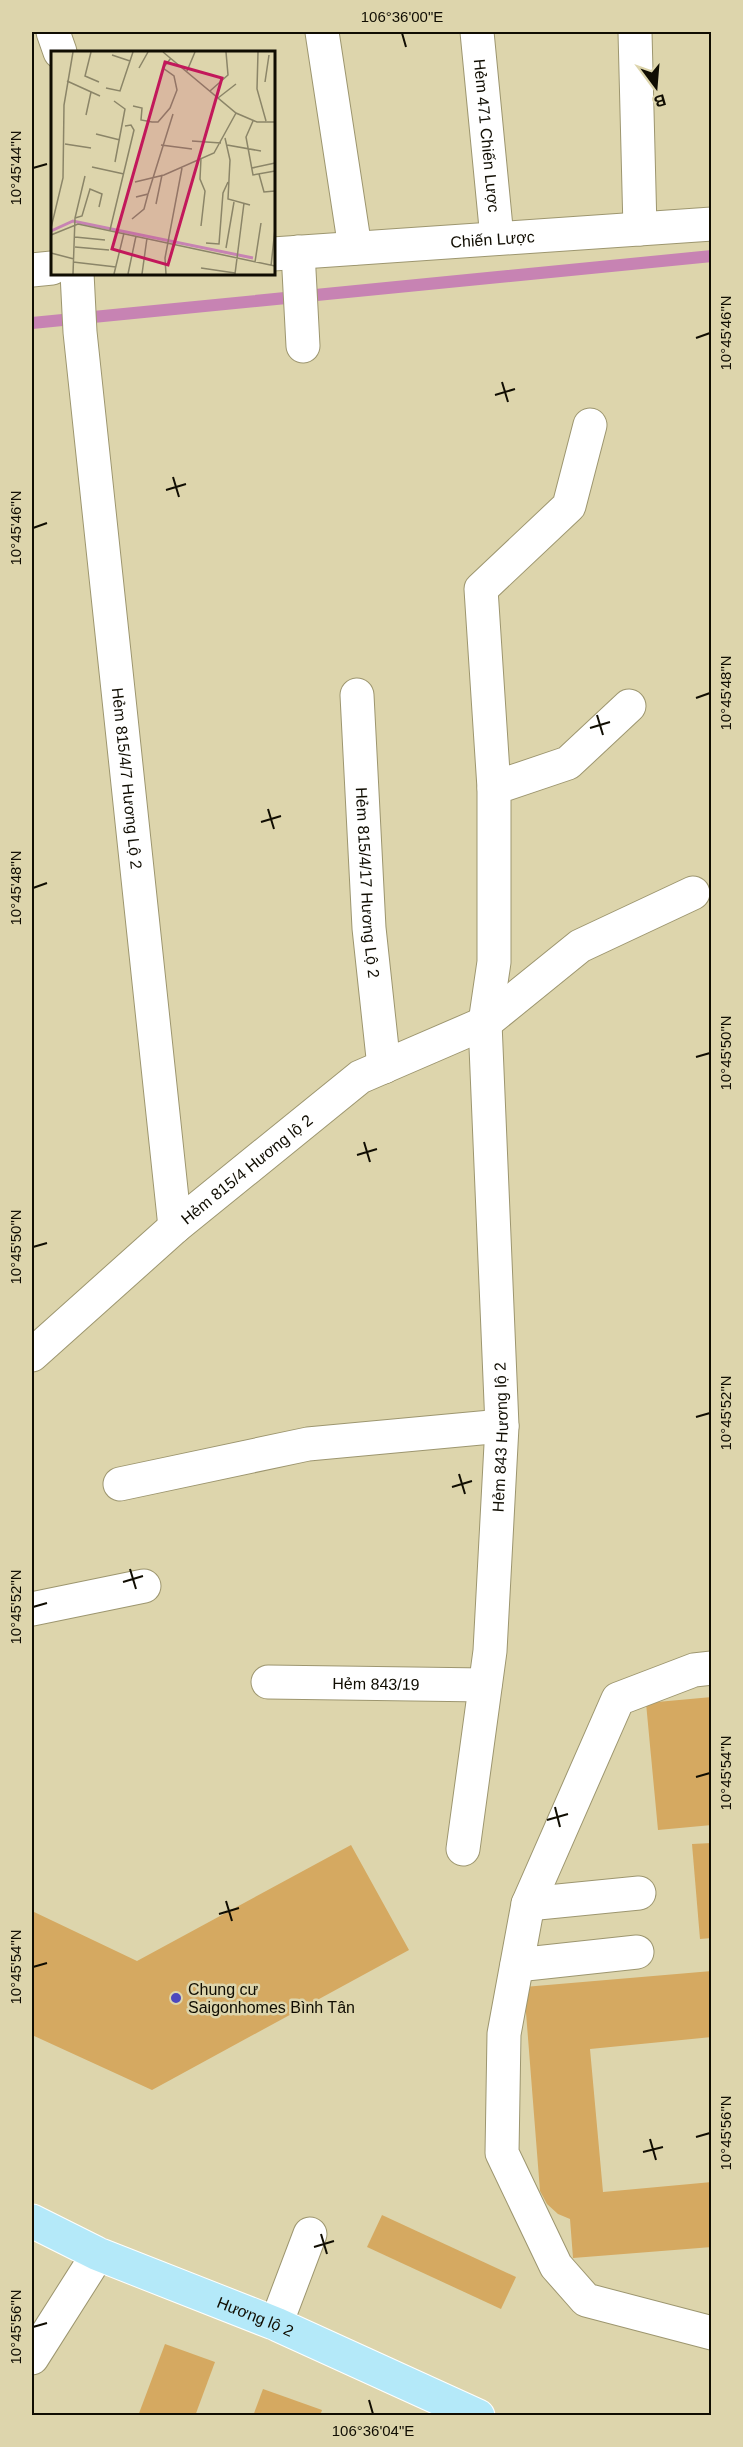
<svg xmlns="http://www.w3.org/2000/svg" width="743" height="2447" font-family="Helvetica,sans-serif">
  <rect width="100%" height="100%" fill="#ddd5ac"/>
  <g fill="none" stroke-linecap="round" stroke-linejoin="round">
    <path stroke="#c783b3" stroke-width="12" d="M32 323 712 256"/>
  </g>
  <g fill="#d5a961">
    <path d="M712 1697V1825L658 1830 646 1703Z"/>
    <path d="M712 1843V1938L700 1939 692 1844Z"/>
    <path d="M351 1845 409 1950 152 2090 32 2035V1911L137 1961Z"/>
    <path d="M712 1971V2037L590 2049 603 2192 712 2182V2247L573 2258 570 2219 558 2214 547 2204 540 2191 524 1987Z"/>
    <path d="M382 2215 516 2277 501 2309 367 2247Z"/>
    <path d="M165 2344 215 2362 195 2416H138Z"/>
    <path d="M263 2389 322 2410 320 2416H253Z"/>
  </g>
  <g fill="none" stroke-linecap="round" stroke-linejoin="round">
    <g stroke="#9d966f" stroke-width="35">
      <g id="minor">
        <path d="M53 32 60 52"/>
        <path d="M322 32 355 248"/>
        <path id="s1" d="M477 32 497 238"/>
        <path d="M635 32 640 229"/>
        <path d="M298 252 303 346"/>
        <path id="s2" d="M273 254 712 224"/>
        <path d="M32 270 52 268"/>
        <path id="s3" d="M77 273 80 332 175 1227"/>
        <path id="s4" d="M357 695 369 928 384 1067"/>
        <path d="M494 788 481 589 569 506 590 425"/>
        <path id="s5" d="M32 1355 175 1227 360 1077 485 1023 580 946 693 893"/>
        <path d="M120 1484 308 1444 502 1426"/>
        <path d="M32 1609 144 1586"/>
        <path d="M712 1668 694 1670 618 1699 528 1904 504 2034 502 2153 556 2266 586 2300 712 2333"/>
        <path id="s6" d="M268 1682 485 1685"/>
        <path id="s7" d="M463 1849 490 1651 502 1426 485 1023 494 962V788L568 763 629 706"/>
        <path d="M528 1904 639 1893"/>
        <path d="M517 1965 637 1952"/>
        <path d="M276 2324 310 2234"/>
        <path d="M32 2358 98 2254"/>
      </g>
    </g>
    <g stroke="#fff" stroke-width="35">
      <g id="major">
        <path id="s8" d="M32 2221 98 2254 276 2324 478 2416"/>
      </g>
    </g>
    <use href="#minor" stroke="#fff" stroke-width="33"/>
    <use href="#major" stroke="#b4e9f9" stroke-width="33"/>
  </g>
  <path fill="none" stroke="#100d02" stroke-width="2" d="M402 33 406 47M33 168 47 164M696 338 710 333M502 382 508 402M495 395 515 389M173 477 179 497M166 490 186 484M33 528 47 523M696 698 710 693M597 715 603 735M590 728 610 722M268 809 274 829M261 822 281 816M33 888 47 883M696 1057 710 1053M364 1142 370 1162M357 1155 377 1149M33 1247 47 1243M696 1417 710 1413M459 1474 465 1494M452 1487 472 1481M130 1569 136 1589M123 1582 143 1576M33 1607 47 1603M696 1777 710 1773M555 1807 560 1827M547 1820 568 1814M226 1901 232 1921M219 1914 239 1908M33 1967 47 1963M696 2137 710 2133M650 2139 656 2160M643 2152 663 2147M321 2234 327 2254M314 2247 334 2241M33 2327 47 2323M369 2400 373 2414"/>
  <circle fill="#4c48be" stroke="#ddd5ac" stroke-width="2" cx="176" cy="1998" r="6"/>
  <g text-anchor="middle" dominant-baseline="central" stroke-width="5" stroke-linejoin="round" paint-order="stroke">
    <g font-size="16" fill="#100d02" stroke="#ddd5ac">
      <text stroke="none"><textPath href="#s1" startOffset="104">Hẻm 471 Chiến Lược</textPath></text>
      <text stroke="none"><textPath href="#s2" startOffset="220">Chiến Lược</textPath></text>
      <text stroke="none"><textPath href="#s3" startOffset="508">Hẻm 815/4/7 Hương Lộ 2</textPath></text>
      <text stroke="none"><textPath href="#s4" startOffset="188">Hẻm 815/4/17 Hương Lộ 2</textPath></text>
      <text stroke="none"><textPath href="#s5" startOffset="284">Hẻm 815/4 Hương lộ 2</textPath></text>
      <text stroke="none"><textPath href="#s7" startOffset="414">Hẻm 843 Hương lộ 2</textPath></text>
      <text stroke="none"><textPath href="#s6" startOffset="108">Hẻm 843/19</textPath></text>
      <text stroke="none"><textPath href="#s8" startOffset="243">Hương lộ 2</textPath></text>
    </g>
    <g font-size="16" fill="#100d02" stroke="#ddd5ac" text-anchor="start">
      <text x="188" y="1989">Chung cư<tspan x="188" dy="18">Saigonhomes Bình Tân</tspan></text>
    </g>
  </g>
  <g transform="translate(51 51)">
    <rect width="224" height="224" fill="#ddd5ac"/>
    <path fill="none" stroke="#c783b3" stroke-width="3" d="M0 180 22 170 202 207"/>
    <path fill="none" stroke="#8b8568" stroke-width="1.5" d="M40 1 34 25 48 31M112 1 185 62 206 71H224M207 1 206 38 215 70M61 4 79 10M88 17 97 1M136 20 144 1M16 30 49 45M214 31 218 4M55 37 69 40 82 1M159 40 177 24 175 1M167 47 185 33M63 50 74 58 64 111M82 55 91 57 90 69 101 71H107L119 57 126 39 123 25 112 17 120 7M35 64 40 41M202 70 195 86 202 124 224 120M45 83 69 89M174 87 179 109 177 148 199 154M141 90 170 92M14 93 40 97M110 94 141 98M176 94 210 100M150 107 149 128 154 140 150 175M41 116 73 123M201 117 224 112M208 123 213 141 224 140M84 131 113 124 163 102 185 62M85 146 97 143 122 63M105 153 111 124M24 167 31 165 39 138 51 143 48 156M81 168 93 158 97 143M0 177 12 127 13 54 22 1M59 179 83 79 80 74 74 75M0 184 27 173 224 215M24 186 54 189M155 192 168 193 172 142 177 131M24 196 58 199M175 197 183 151M0 202 23 208M22 211 65 216M204 211 210 172M220 215 224 178M150 217 184 222M22 223 24 167 34 125M63 223 73 182M77 223 85 185M91 223 96 187M115 223 114 207 131 117M184 223 193 152"/>
    <path fill="#c2185b" fill-opacity="0.15" stroke="#c2185b" stroke-width="3" d="M114 11 171 27 117 214 61 198Z"/>
    <rect width="224" height="224" fill="none" stroke="#100d02" stroke-width="3"/>
  </g>
  <rect width="743" height="2447" fill="none" stroke="#ddd5ac" stroke-width="66"/>
  <g transform="translate(656 87) rotate(164)" stroke="#ddd5ac" stroke-width="4.5" paint-order="stroke">
  <path d="M0-4.5L10 22L0 15L-10 22Z" fill="#100d02"/>
  <text y="-9" font-size="16" font-weight="bold" text-anchor="middle" fill="#100d02">B</text>
  </g>
  <rect x="33" y="33" width="677" height="2381" fill="none" stroke="#100d02" stroke-width="2"/>
  <g font-size="15" text-anchor="middle" fill="#100d02">
    <text x="402" y="22">106°36'00"E</text>
    <text transform="translate(16 168) rotate(-90)" y="5">10°45'44"N</text>
    <text transform="translate(726 333) rotate(-90)" y="5">10°45'46"N</text>
    <text transform="translate(16 528) rotate(-90)" y="5">10°45'46"N</text>
    <text transform="translate(726 693) rotate(-90)" y="5">10°45'48"N</text>
    <text transform="translate(16 888) rotate(-90)" y="5">10°45'48"N</text>
    <text transform="translate(726 1053) rotate(-90)" y="5">10°45'50"N</text>
    <text transform="translate(16 1247) rotate(-90)" y="5">10°45'50"N</text>
    <text transform="translate(726 1413) rotate(-90)" y="5">10°45'52"N</text>
    <text transform="translate(16 1607) rotate(-90)" y="5">10°45'52"N</text>
    <text transform="translate(726 1773) rotate(-90)" y="5">10°45'54"N</text>
    <text transform="translate(16 1967) rotate(-90)" y="5">10°45'54"N</text>
    <text transform="translate(726 2133) rotate(-90)" y="5">10°45'56"N</text>
    <text transform="translate(16 2327) rotate(-90)" y="5">10°45'56"N</text>
    <text x="373" y="2436">106°36'04"E</text>
  </g>
</svg>
